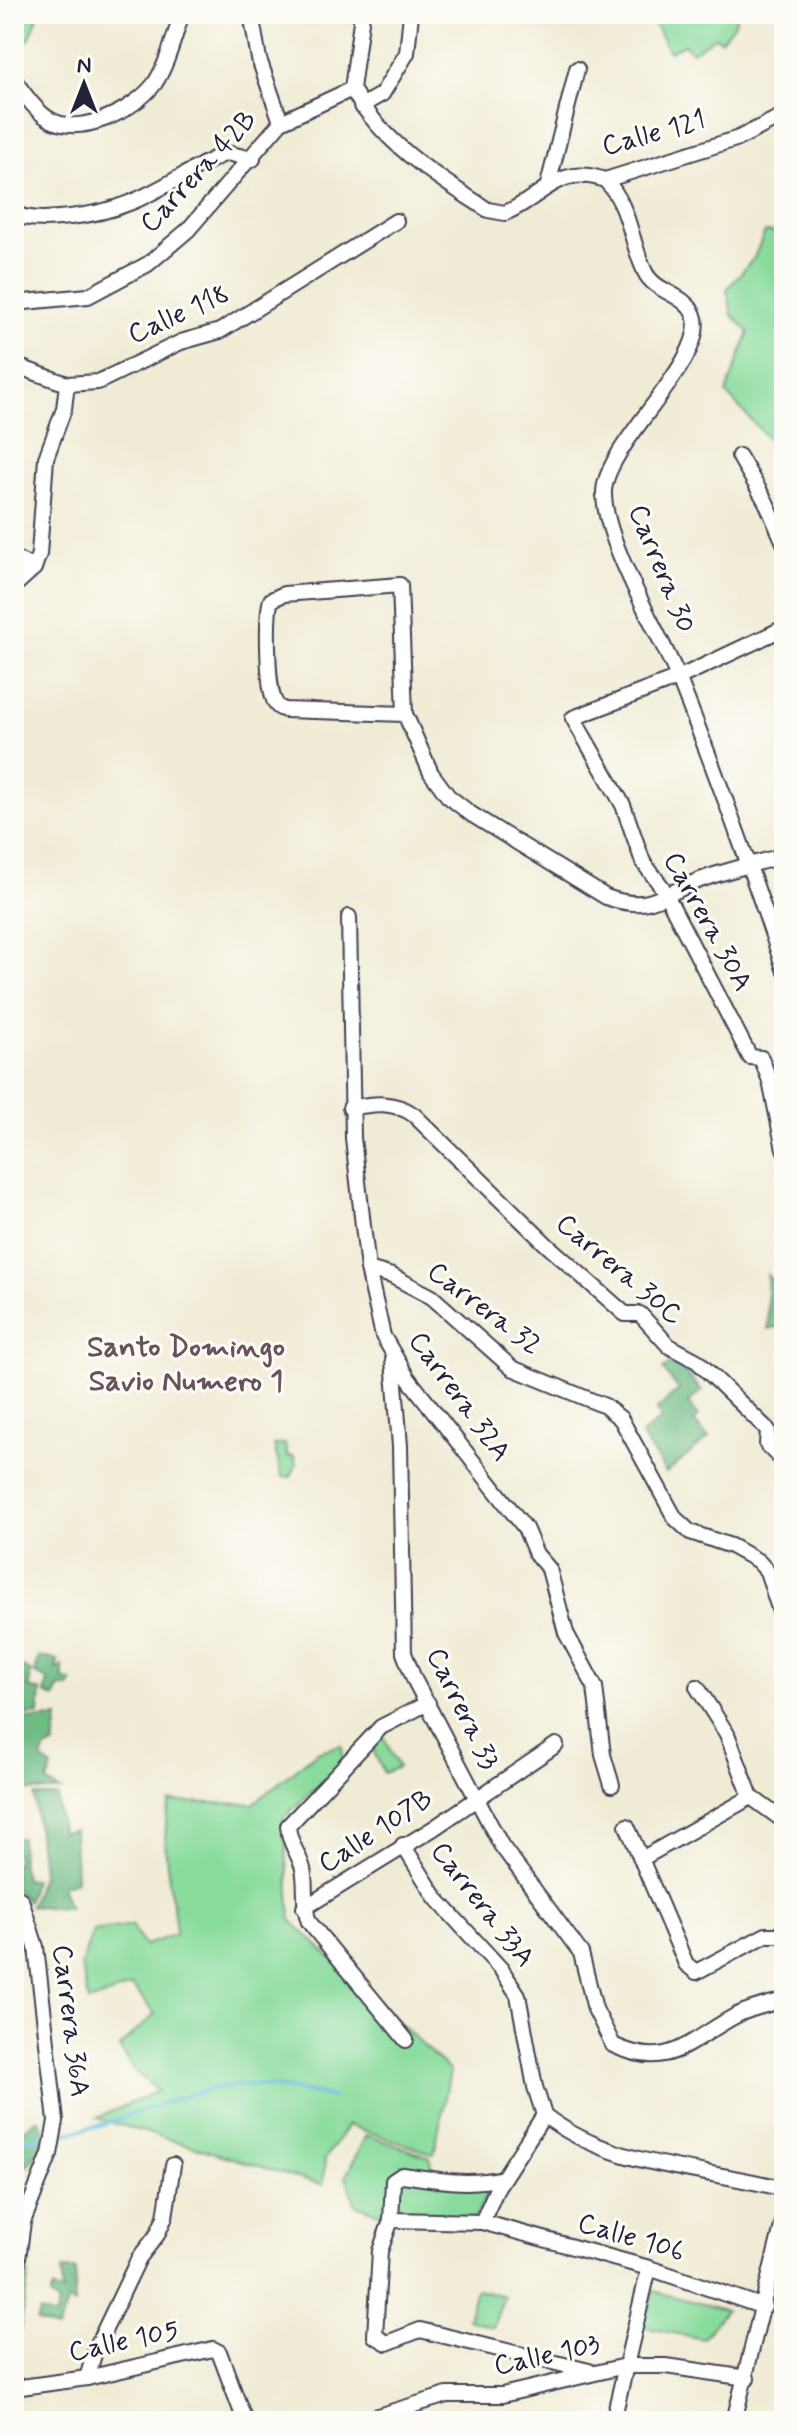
<svg xmlns="http://www.w3.org/2000/svg" width="798" height="2435" font-family="Mynerve,sans-serif">
  <rect width="100%" height="100%" fill="#fdfcf7"/>
  <filter id="ink" filterUnits="userSpaceOnUse"><feTurbulence type="fractalNoise" baseFrequency=".0125" numOctaves="2"/><feDisplacementMap in="SourceGraphic" scale="16" xChannelSelector="R" yChannelSelector="G"/><feConvolveMatrix kernelMatrix="1 2 1 2 8 2 1 2 1" color-interpolation-filters="sRGB"/></filter>
  <filter id="wash" filterUnits="userSpaceOnUse"><feTurbulence type="fractalNoise" baseFrequency=".006" numOctaves="4" result="noise"/><feDisplacementMap in="SourceGraphic" scale="32" xChannelSelector="R" yChannelSelector="G"/><feGaussianBlur stdDeviation="1.8" result="paint"/><feColorMatrix in="noise" values="0 0 0 0 0 0 0 0 0 0 0 0 0 0 0 0 0 1.4 0 .05"/><feComposite in="paint" operator="in"/></filter>
  <g filter="url(#wash)">
    <rect width="100%" height="100%" fill="#f0ebd4"/>
    <g fill="#89db9c" stroke="#567e6c" stroke-width="2">
      <path d="M14 14H39L29 40 14 34Z"/>
      <path d="M660 14 707 18 712 14H737L735 23 721 40 715 37 692 52 684 44 669 52 655 25Z"/>
      <path d="M765 232 784 233V456L726 393 749 332 732 315 727 289 754 258Z"/>
      <path d="M285 1444 287 1456 294 1457 296 1465 291 1477H282L274 1445Z"/>
      <path d="M384 1737 398 1767 384 1773 370 1744Z"/>
      <path d="M342 1745 343 1763 284 1817 291 1920 450 2071 434 2154 348 2125 325 2159 323 2185 97 2118 158 2091 135 2072 119 2047 155 2014 132 1986 89 2002 81 1966 93 1931 132 1925 144 1946 176 1934C173 1889 158 1847 170 1802L253 1804 317 1752Z"/>
      <path d="M366 2135 430 2157 438 2184 488 2186 490 2188 474 2219H397L356 2205 346 2176Z"/>
      <path d="M476 2289 504 2296 493 2327 468 2319Z"/>
      <path d="M653 2291 725 2310 703 2339 643 2327Z"/>
    </g>
    <g fill="#6ebb84" stroke="#486e60" stroke-width="2">
      <path d="M767 1275 774 1283 784 1282V1325L768 1329Z"/>
      <path d="M675 1361 702 1391 688 1403 698 1416 694 1422 709 1438 666 1473 641 1435 661 1419 657 1409 679 1390 663 1369Z"/>
      <path d="M39 1657 58 1660 56 1669 63 1666V1679L72 1682 69 1688 60 1687 54 1698 45 1693 48 1680 35 1674Z"/>
      <path d="M14 1662 31 1672 29 1688 41 1691 39 1714 22 1716 17 1725Z"/>
      <path d="M58 1718 54 1746 46 1748 42 1759 52 1767 47 1782 60 1791H14V1757H17L22 1720Z"/>
      <path d="M34 1796H57L61 1832 74 1830 76 1881 61 1886 69 1908 30 1906 42 1873Z"/>
      <path d="M14 1838H21L22 1868 26 1880 34 1879 27 1901 14 1887V1864L17 1863Z"/>
      <path d="M38 2119C52 2137 39 2151 27 2166L14 2137Z"/>
      <path d="M62 2270H76L74 2305 68 2301 57 2330 37 2321 40 2312 55 2317 59 2304 50 2297 53 2289 62 2292Z"/>
      <path d="M24 2272 29 2274 17 2347 14 2330Z"/>
    </g>
    <g fill="none" stroke-linecap="round" stroke-linejoin="round">
      <g stroke="#5dbbdc" stroke-width="4">
        <path d="M59 2134C119 2126 173 2092 233 2086 265 2082 302 2092 333 2097"/>
        <path d="M14 2141 50 2135"/>
      </g>
    </g>
  </g>
  <g filter="url(#ink)">
    <g fill="none" stroke-linecap="round" stroke-linejoin="round">
      <g stroke="#414052" stroke-width="18">
        <g id="minor">
          <path d="M251 14 259 59 281 122"/>
          <path d="M14 80C24 93 33 108 46 117 77 140 135 110 155 83 168 63 174 36 182 14"/>
          <path d="M352 89C383 144 436 176 488 210L505 213C544 197 558 163 605 180L739 138 784 115"/>
          <path d="M352 89 362 14"/>
          <path d="M361 106 382 94 407 53 411 14"/>
          <path d="M605 180C630 205 630 241 645 272 655 293 686 294 694 315 711 359 601 447 604 495 606 545 658 630 679 679 717 775 752 871 784 969"/>
          <path d="M548 185 577 69"/>
          <path d="M14 214C32 221 51 219 70 217 140 210 167 180 226 153L253 159"/>
          <path d="M14 303 88 296 148 264 188 230 281 122 352 89"/>
          <path d="M14 365 67 384 98 382 181 342 220 331 396 221"/>
          <path d="M739 456 766 502 784 543"/>
          <path d="M14 558 34 568"/>
          <path d="M14 586 34 568 39 554 46 458 64 409 67 384"/>
          <path d="M784 628 678 678 573 718 623 805 643 862 662 887 750 1057 761 1058 770 1081 784 1149"/>
          <path d="M405 714 285 710C280 708 278 708 275 702 267 689 266 615 271 600L284 594 400 585 405 714 431 773 448 796 471 814 606 897C650 913 661 895 700 880 727 870 756 864 784 855"/>
          <path d="M349 917 353 1138 368 1269 383 1336 407 1377 525 1528 536 1554 549 1569 566 1633 595 1687 603 1755 612 1785"/>
          <path d="M350 1108C375 1103 394 1101 414 1115L547 1245 625 1314H640L669 1346 697 1361 768 1430 767 1445 784 1462"/>
          <path d="M368 1269 392 1276 432 1297 512 1368 605 1406 621 1419 675 1518 690 1532 731 1546 758 1561 767 1571 784 1624"/>
          <path d="M393 1360 400 1446 404 1653 414 1679 501 1845 581 1953 595 2009 613 2045C670 2072 689 2040 737 2015 751 2008 769 2004 784 2000"/>
          <path d="M697 1687 727 1734 751 1797"/>
          <path d="M751 1797 784 1821"/>
          <path d="M627 1826 686 1964 696 1972 766 1935H784"/>
          <path d="M403 1845 436 1898 501 1969 518 1995 535 2087 544 2115"/>
          <path d="M643 1858 751 1797"/>
          <path d="M14 1895 21 1900 36 1947 56 2121 50 2154 23 2222 14 2288"/>
          <path d="M304 1908 434 1828 556 1745"/>
          <path d="M406 2040 309 1922C302 1904 307 1887 303 1869 299 1853 289 1844 288 1826L381 1727 428 1703"/>
          <path d="M544 2115 498 2186 482 2222 649 2268 764 2307"/>
          <path d="M544 2115C613 2169 703 2167 784 2189"/>
          <path d="M391 2220 380 2251 375 2336 387 2343 420 2330 589 2371"/>
          <path d="M482 2222 391 2220 393 2181 402 2175C439 2180 467 2186 503 2178"/>
          <path d="M87 2378 96 2348 139 2258 157 2235 165 2217 173 2165"/>
          <path d="M14 2388 87 2378 213 2349 219 2352 245 2421"/>
          <path d="M361 2421 447 2395H502L625 2366H666L747 2378"/>
          <path d="M613 2421 649 2268"/>
          <path d="M734 2421 784 2218"/>
        </g>
      </g>
      <use href="#minor" stroke="#fff" stroke-width="14"/>
    </g>
  </g>
  <g text-anchor="middle" dominant-baseline="central" stroke-width="6" stroke-linejoin="round" paint-order="stroke">
    <g font-size="28" fill="#22223b" stroke="#fdfcf7">
      <text transform="translate(654 134) rotate(-15)">Calle 121</text>
      <text transform="translate(199 172) rotate(-47)">Carrera 42B</text>
      <text transform="translate(179 315) rotate(-24)">Calle 118</text>
      <text transform="translate(661 569) rotate(68)">Carrera 30</text>
      <text transform="translate(707 922) rotate(61)">Carrera 30A</text>
      <text transform="translate(619 1270) rotate(40)">Carrera 30C</text>
      <text transform="translate(484 1309) rotate(37)">Carrera 32</text>
      <text transform="translate(459 1397) rotate(54)">Carrera 32A</text>
      <text transform="translate(462 1709) rotate(64)">Carrera 33</text>
      <text transform="translate(376 1832) rotate(-33)">Calle 107B</text>
      <text transform="translate(482 1905) rotate(52)">Carrera 33A</text>
      <text transform="translate(70 2021) rotate(83)">Carrera 36A</text>
      <text transform="translate(631 2238) rotate(16)">Calle 106</text>
      <text transform="translate(124 2342) rotate(-12)">Calle 105</text>
      <text transform="translate(547 2356) rotate(-12)">Calle 103</text>
    </g>
    <g font-size="30" font-weight="bold" fill="#68535d" stroke="#fdfcf7">
      <text x="186" y="1347">Santo Domingo<tspan x="186" dy="34">Savio Numero 1</tspan></text>
    </g>
  </g>
  <rect width="798" height="2435" fill="none" stroke="#fdfcf7" stroke-width="48"/>
  <g transform="translate(84 84)" stroke="#fdfcf7" stroke-width="6" paint-order="stroke">
  <path d="M0-6L14 30L0 20L-14 30Z" fill="#22223b"/>
  <text y="-12" font-size="22" font-weight="bold" text-anchor="middle" fill="#22223b">N</text>
  </g>
</svg>
